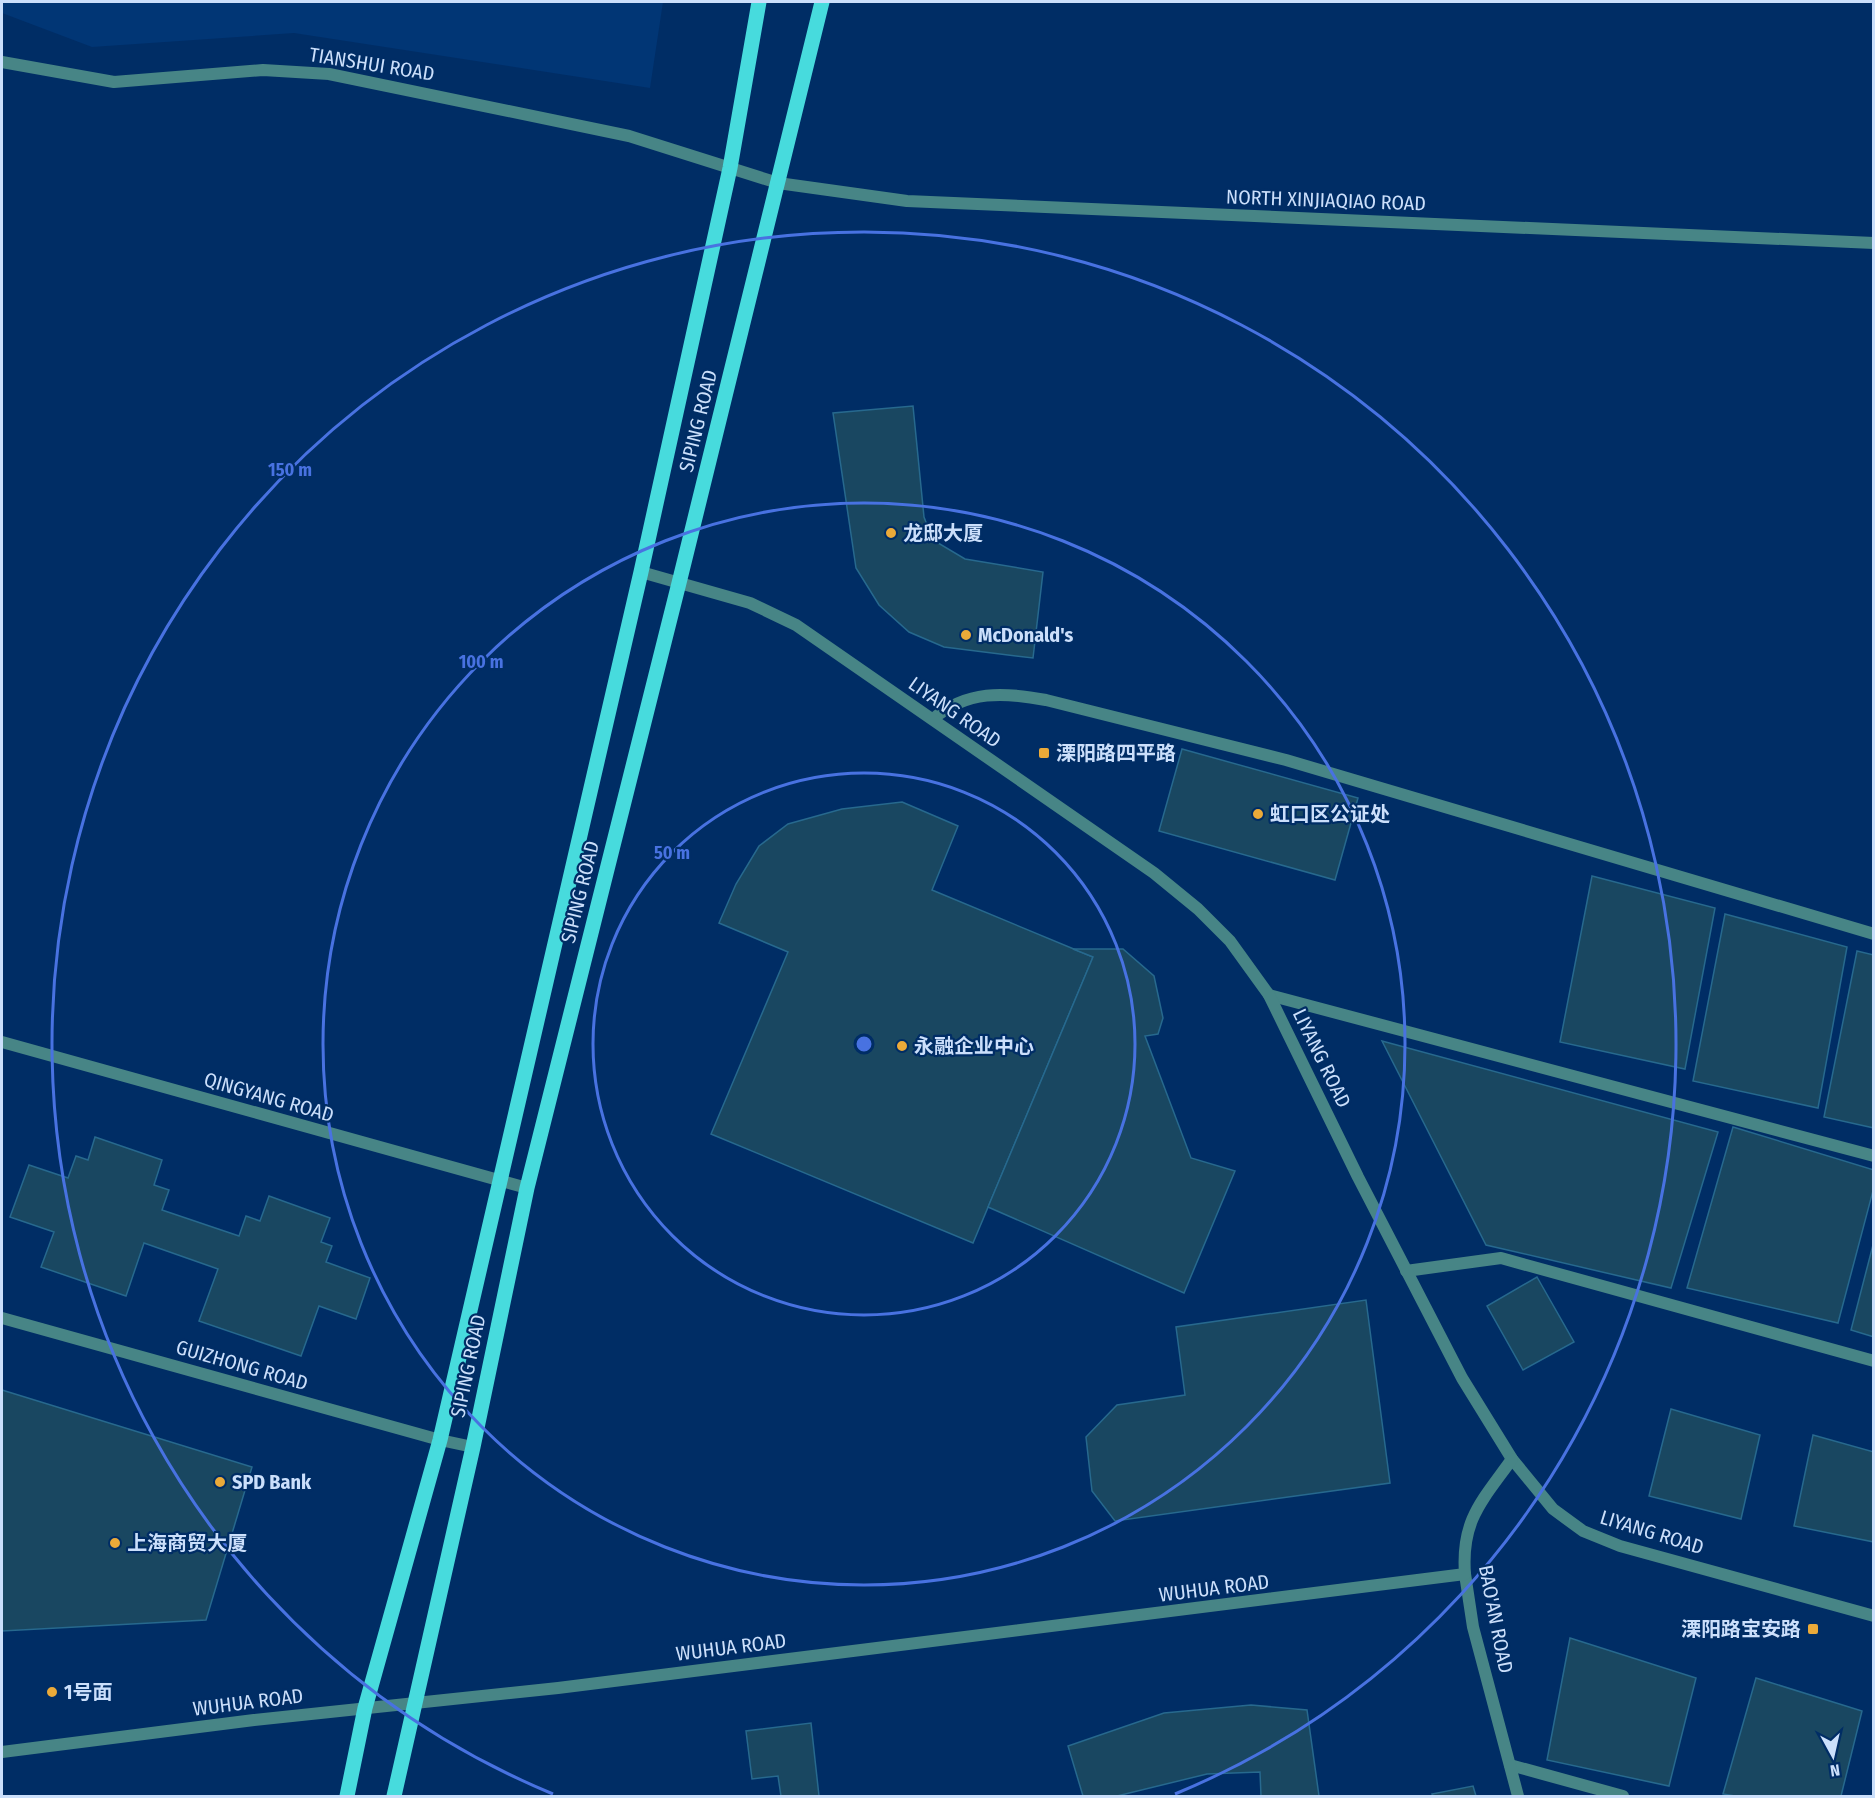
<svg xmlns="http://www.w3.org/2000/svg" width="1875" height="1798" font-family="'Fira Sans Condensed','Noto Sans SC',sans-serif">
  <rect width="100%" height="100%" fill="#002d65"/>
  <path fill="#013675" d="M2 2H663L650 88 294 33 92 47 2 13Z"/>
  <g fill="#194761" stroke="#27698e" stroke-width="1.5">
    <path d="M913 406 924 517 933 540 965 559 1043 572 1033 658 944 647 909 632 879 605 856 568 833 413Z"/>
    <path d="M1182 749 1358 798 1335 880 1159 831Z"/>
    <path d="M902 802 958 826 932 890 1093 957 973 1243 711 1134 788 952 719 923 736 884 759 846 788 824 842 809Z"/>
    <path d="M1592 876 1715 908 1685 1069 1560 1042Z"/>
    <path d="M1725 914 1847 947 1818 1108 1693 1081Z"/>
    <path d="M1073 949H1123L1154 976 1163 1018 1158 1034 1145 1036 1191 1158 1235 1171 1184 1293 988 1207 1093 957Z"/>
    <path d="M1857 951 1874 955V1128L1824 1117Z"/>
    <path d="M1382 1041 1718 1132 1671 1288 1486 1245Z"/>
    <path d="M1733 1127 1874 1170V1187L1838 1323 1687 1288Z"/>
    <path d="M95 1137 162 1160 154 1185 169 1190 162 1210 239 1236 246 1216 260 1221 269 1196 330 1218 321 1242 332 1246 326 1262 370 1278 356 1319 319 1306 301 1356 199 1321 218 1269 144 1243 126 1296 41 1267 54 1232 10 1217 29 1165 68 1178 76 1156 88 1160Z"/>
    <path d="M1874 1241V1337L1851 1330Z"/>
    <path d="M1537 1277 1574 1342 1523 1370 1487 1306Z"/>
    <path d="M1366 1300 1390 1483 1115 1521 1092 1491 1086 1437 1117 1405 1185 1395 1176 1327Z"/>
    <path d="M2 1390 252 1467 206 1620 2 1631Z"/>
    <path d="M1671 1409 1760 1435 1741 1519 1649 1496Z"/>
    <path d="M1813 1435 1874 1452V1542L1794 1526Z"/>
    <path d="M1570 1638 1696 1678 1669 1786 1547 1760Z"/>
    <path d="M1756 1678 1862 1711 1841 1796H1735L1723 1794Z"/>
    <path d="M1251 1705 1307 1710 1319 1796H1261L1260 1772 1207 1774 1117 1796H1083L1068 1746 1164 1713Z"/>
    <path d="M811 1723 819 1796H781L778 1776 752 1779 746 1731Z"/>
    <path d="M1473 1786 1476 1796H1433L1432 1794Z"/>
  </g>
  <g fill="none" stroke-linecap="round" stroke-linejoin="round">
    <g stroke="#478586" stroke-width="12">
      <path d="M1269 995 1874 1156"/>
      <path d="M1406 1271 1501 1258 1874 1361"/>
      <path d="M1510 1765 1623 1796"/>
    </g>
    <g stroke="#478586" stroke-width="12">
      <path d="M2 62 114 82 263 70 329 74 629 136 778 183 907 201 1874 243"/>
      <path d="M933 719C967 690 1004 692 1046 700L1286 760 1874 934"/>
      <path d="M2 1042 527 1188"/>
      <path d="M2 1318 440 1440 473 1447"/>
      <path d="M1465 1574 1473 1627 1518 1796"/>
    </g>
    <g stroke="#478586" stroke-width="12">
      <path d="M641 572 750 603 796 625 1154 873 1198 909 1230 941 1269 995 1358 1177 1462 1378 1512 1459 1553 1509 1583 1531 1620 1546 1874 1616"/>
      <path d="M2 1752 254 1720 558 1688 1465 1574C1461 1520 1482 1501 1512 1459"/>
    </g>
    <g stroke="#47dbdd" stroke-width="15">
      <path d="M347 1796 365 1708 440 1440 641 572 730 168 759 2"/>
      <path d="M394 1796 473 1447 527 1188 679 583 822 2"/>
    </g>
  </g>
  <g fill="none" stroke="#4872e1" stroke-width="3">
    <circle cx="864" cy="1044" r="271"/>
    <circle cx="864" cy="1044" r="541"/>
    <path d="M553 1794A812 812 0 1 1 1175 1794"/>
  </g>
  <g fill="#ebaa39" stroke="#002d65" stroke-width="2">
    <circle cx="891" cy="533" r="6"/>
    <circle cx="966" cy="635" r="6"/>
    <rect x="1038" y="747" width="12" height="12" rx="3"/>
    <circle cx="1258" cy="814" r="6"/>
    <circle cx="902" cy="1046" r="6"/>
    <circle cx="220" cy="1482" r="6"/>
    <circle cx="115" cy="1543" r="6"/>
    <rect x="1807" y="1623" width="12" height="12" rx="3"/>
    <circle cx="52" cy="1692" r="6"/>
  </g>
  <g text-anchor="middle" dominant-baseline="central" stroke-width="4.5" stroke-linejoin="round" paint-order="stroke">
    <g font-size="20" fill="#cbdffb" stroke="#002d65">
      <text transform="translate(372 64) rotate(9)">TIANSHUI ROAD</text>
      <text transform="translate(1326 200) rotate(2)">NORTH XINJIAQIAO ROAD</text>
      <text transform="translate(698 421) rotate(-76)">SIPING ROAD</text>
      <text transform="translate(955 712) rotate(35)">LIYANG ROAD</text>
      <text transform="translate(580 892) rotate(-76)">SIPING ROAD</text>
      <text transform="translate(1322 1058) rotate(64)">LIYANG ROAD</text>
      <text transform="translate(269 1097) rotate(16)">QINGYANG ROAD</text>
      <text transform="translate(242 1365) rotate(16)">GUIZHONG ROAD</text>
      <text transform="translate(468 1366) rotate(-78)">SIPING ROAD</text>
      <text transform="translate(1652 1532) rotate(17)">LIYANG ROAD</text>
      <text transform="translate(1214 1588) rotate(-7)">WUHUA ROAD</text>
      <text transform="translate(1496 1619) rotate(79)">BAO'AN ROAD</text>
      <text transform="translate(731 1647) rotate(-7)">WUHUA ROAD</text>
      <text transform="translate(248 1702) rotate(-7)">WUHUA ROAD</text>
    </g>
    <g font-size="20" font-weight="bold" fill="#cbdffb" stroke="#002d65" text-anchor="start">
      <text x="903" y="533">龙邸大厦</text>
      <text x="978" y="635">McDonald's</text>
      <text x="1056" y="753">溧阳路四平路</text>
      <text x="1270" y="814">虹口区公证处</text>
      <text x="914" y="1046">永融企业中心</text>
      <text x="232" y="1482">SPD Bank</text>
      <text x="127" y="1543">上海商贸大厦</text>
      <text x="1801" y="1629" text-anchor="end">溧阳路宝安路</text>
      <text x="64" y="1692">1号面</text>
    </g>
  </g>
  <circle cx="864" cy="1044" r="9" fill="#4872e1" stroke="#002d65" stroke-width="3"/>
  <g font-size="18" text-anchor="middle" font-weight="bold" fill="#4872e1" stroke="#002d65" stroke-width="4.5" stroke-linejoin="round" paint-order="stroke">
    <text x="290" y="476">150 m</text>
    <text x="481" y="668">100 m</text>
    <text x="672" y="859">50 m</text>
  </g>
  <rect width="1875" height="1798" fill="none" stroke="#cbdffb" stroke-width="6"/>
  <g transform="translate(1833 1756) rotate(172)" stroke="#002d65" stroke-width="4.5" paint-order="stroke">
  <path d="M0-4.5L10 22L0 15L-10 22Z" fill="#cbdffb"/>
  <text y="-9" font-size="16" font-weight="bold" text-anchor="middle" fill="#cbdffb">N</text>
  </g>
</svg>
